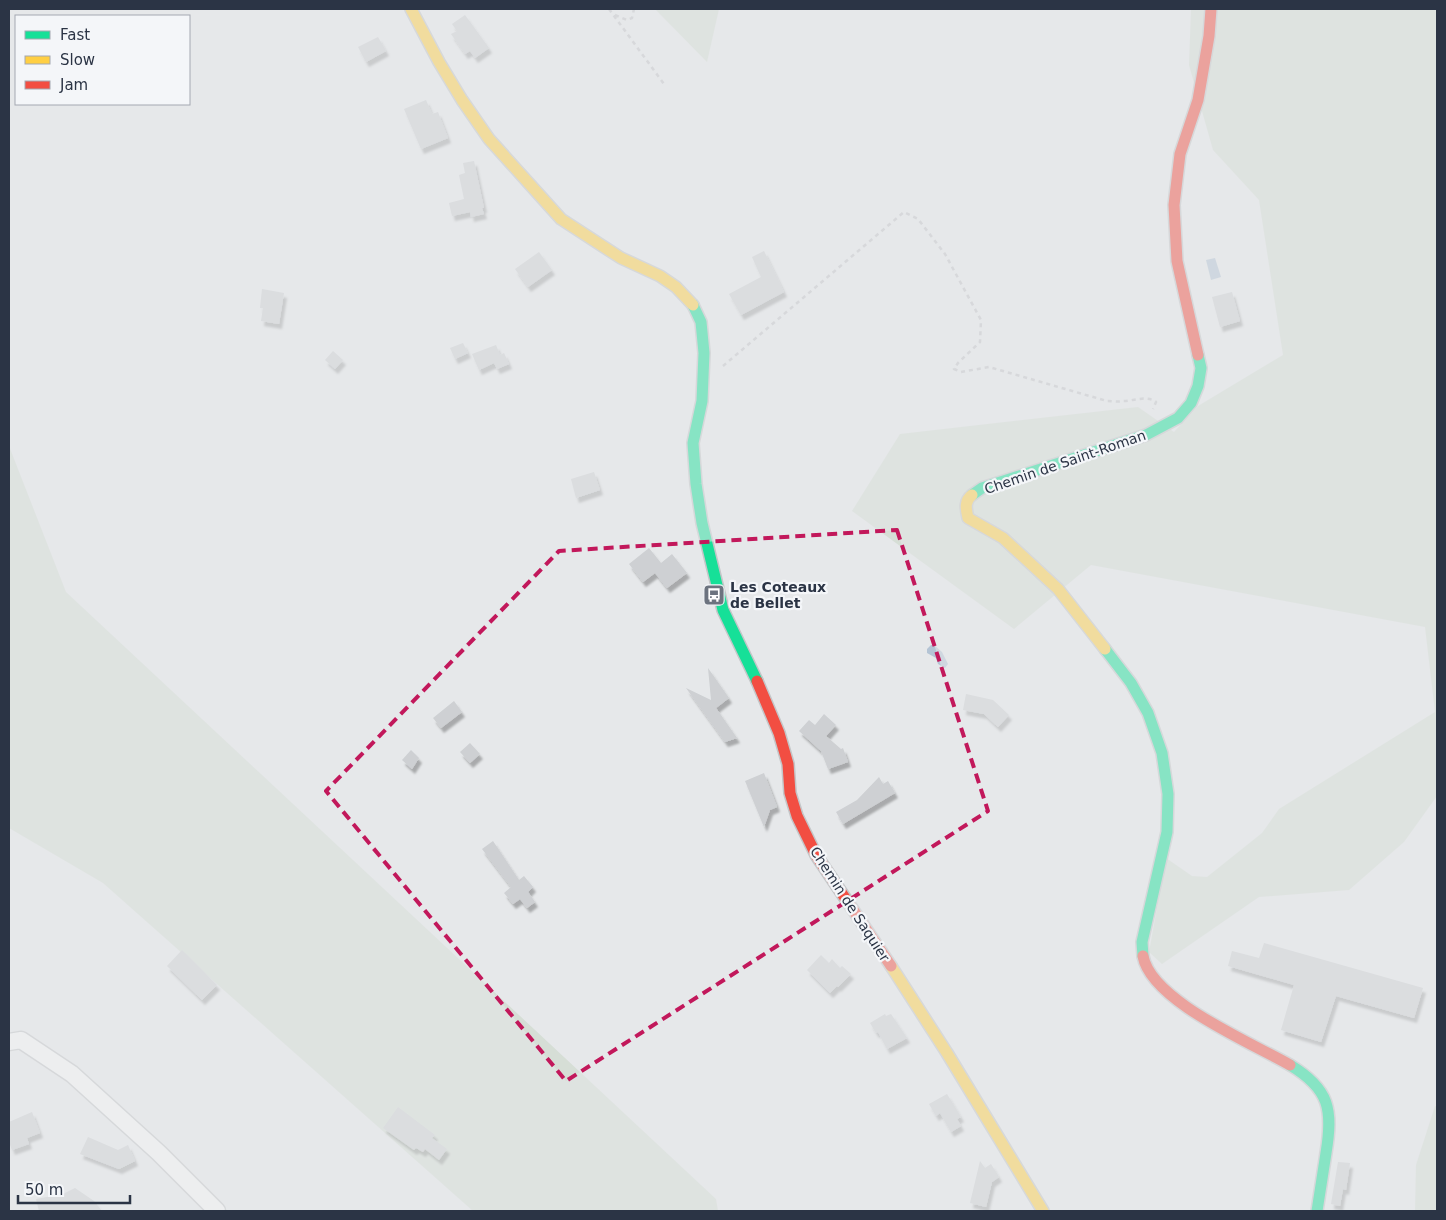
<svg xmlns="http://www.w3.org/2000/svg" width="1446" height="1220" font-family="'DejaVu Sans',sans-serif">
  <defs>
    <filter id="shadow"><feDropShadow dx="3" dy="5" stdDeviation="1" flood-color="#0004"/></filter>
  </defs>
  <rect width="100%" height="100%" fill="#e6e8ea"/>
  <g fill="#d6ded6">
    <path d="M655 9H719L707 62Z"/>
    <path d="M1191 9H1437V796L1404 842 1349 890 1259 897 1162 964 1149 952 1166 858 1192 876 1207 877 1262 833 1279 809 1435 712 1425 627 1091 565 1014 629 852 511 900 434 1138 407 1174 432 1198 406 1283 355 1259 200 1213 150 1189 65Z"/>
    <path d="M9 446 66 592 716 1199 718 1211H473L103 883 9 828Z"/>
    <path d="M1435 1106 1437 1107V1211H1415L1416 1165Z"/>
  </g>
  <g fill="#b4c4d5">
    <path d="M1215 258 1221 277 1211 280 1206 260Z"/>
    <path d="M931 645H934L942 652 948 664 945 668 938 664 936 658 927 653V649Z"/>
  </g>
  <g fill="#ced0d3" filter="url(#shadow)">
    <path d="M465 15 489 48 475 58 470 51 465 54 451 34 457 31 452 24Z"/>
    <path d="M378 37 386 51 366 62 358 47Z"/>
    <path d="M426 100 432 114 438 112 448 138 421 149 404 109Z"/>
    <path d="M474 161 484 208H482L484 214 471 217 470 212 452 216 449 203 464 199 459 175 465 173 463 163Z"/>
    <path d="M764 251 784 292 741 315 729 294 761 277 752 257Z"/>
    <path d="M539 252 552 270 528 287 515 269Z"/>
    <path d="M262 289 284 293 279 324 261 321 263 308H260Z"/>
    <path d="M1232 292 1240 321 1220 327 1212 297Z"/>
    <path d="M463 343 468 353 455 359 450 348Z"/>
    <path d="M496 345 500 355 504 353 509 364 497 369 494 363 479 370 472 354Z"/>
    <path d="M333 351 343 360 335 369 325 360Z"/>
    <path d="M594 472 600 490 576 498 571 479Z"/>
    <path d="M649 548 661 563 672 554 687 573 667 588 655 573 643 582 629 564Z"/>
    <path d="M708 668 729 698 716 708 737 738 725 742 686 688 711 700Z"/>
    <path d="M966 694 993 700 1009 715 998 727 984 714 963 710Z"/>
    <path d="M454 701 462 712 441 728 433 718Z"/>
    <path d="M824 714 836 725 826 736 841 749 843 748 848 762 828 769 821 751 799 731 809 720 815 725Z"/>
    <path d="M470 743 480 754 470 763 460 752Z"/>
    <path d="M411 750 419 758 412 769 402 760Z"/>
    <path d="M764 773 777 807 770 810 764 827 745 781Z"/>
    <path d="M879 777 883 784 888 781 895 793 843 824 836 812 857 800Z"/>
    <path d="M493 841 519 880 524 876 533 887 528 892 535 902 527 908 520 899 513 904 504 893 511 887 482 849Z"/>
    <path d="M1264 943 1423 988 1414 1018 1336 996 1321 1042 1281 1030 1294 985 1228 966 1232 951 1259 958Z"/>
    <path d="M182 950 217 985 202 1000 167 966Z"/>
    <path d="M821 955 829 963 832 959 840 968 842 966 851 974 838 987 837 986 830 993 807 970Z"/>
    <path d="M885 1014 886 1016 891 1014 907 1038 887 1049 878 1032 876 1033 870 1023Z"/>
    <path d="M947 1094 961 1117 957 1119 961 1126 951 1132 940 1113 936 1116 929 1104Z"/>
    <path d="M398 1107 435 1135 432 1138 447 1149 439 1160 425 1149 423 1152 416 1148 414 1150 383 1128Z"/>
    <path d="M32 1112 40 1133 27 1138 29 1144 12 1150 9 1142V1122Z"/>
    <path d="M88 1137 118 1150 128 1145 135 1161 119 1169 80 1154Z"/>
    <path d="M980 1161 985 1168 991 1164 999 1177 992 1182 986 1207 970 1203Z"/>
    <path d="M1338 1162 1350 1163 1346 1190 1343 1189 1340 1206 1331 1204Z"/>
    <path d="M75 1188 94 1201 102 1211H39L36 1199 63 1194Z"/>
  </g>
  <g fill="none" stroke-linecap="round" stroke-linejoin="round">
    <g stroke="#c4c6c8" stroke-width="19">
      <path id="street" d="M9 1042 21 1040 72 1074 159 1153 217 1211"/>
    </g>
    <g stroke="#c4c6c8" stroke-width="14">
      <g id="fast">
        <path d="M693 305 701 322 704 353 702 401 693 443 696 484 702 523 723 610 757 681"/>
        <path d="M972 495 982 488 1146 435 1178 418 1191 403 1198 386 1201 368 1198 355"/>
        <path d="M1105 649 1131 683 1148 713 1162 753 1168 794 1167 832 1142 942 1143 956"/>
        <path d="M1290 1065C1330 1089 1333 1110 1326 1153 1323 1173 1320 1192 1317 1211"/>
      </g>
    </g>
    <g stroke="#c4c6c8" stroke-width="14">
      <g id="slow">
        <path d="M411 9 439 62 462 100 489 139 561 219 621 258 660 276 676 287 693 305"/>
        <path d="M972 495C964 501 966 509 968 518L1003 538 1058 589 1105 649"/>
        <path d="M891 966 947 1053 1043 1211"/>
      </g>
    </g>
    <g stroke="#c4c6c8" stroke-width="14">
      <g id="jam">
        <path d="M1198 355 1177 261 1174 205 1180 154 1198 100 1209 36 1211 9"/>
        <path d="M757 681 779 733 788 764 790 793 797 816 816 855 891 966"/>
        <path d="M1143 956C1151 1001 1252 1043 1290 1065"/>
      </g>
    </g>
    <g stroke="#c5c6ca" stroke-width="2.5" stroke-dasharray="4 4" stroke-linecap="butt">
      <path d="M609 9 664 84"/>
      <path d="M615 15 627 20 632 18 634 9"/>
      <path d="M723 366 904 212 918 219 945 254 981 320 980 342 958 363 954 369 961 372 989 367 1107 401C1112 401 1118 402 1123 401 1134 401 1147 395 1156 402L1153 409"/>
    </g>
    <use href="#street" stroke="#f5f6f7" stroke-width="16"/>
    <use href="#fast" stroke="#16e098" stroke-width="11"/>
    <use href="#slow" stroke="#ffcf43" stroke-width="11"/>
    <use href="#jam" stroke="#f24e42" stroke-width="11"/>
  </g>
  <path d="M0 0H1446V1220H0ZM897 530 988 811 566 1081 326 791 559 551Z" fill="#e6e8ea" fill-opacity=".55" fill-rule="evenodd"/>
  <path fill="none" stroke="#c2185b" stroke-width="4" stroke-dasharray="10 6" stroke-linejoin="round" d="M897 530 988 811 566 1081 326 791 559 551Z"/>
  <defs>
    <g id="bus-square" transform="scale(1.125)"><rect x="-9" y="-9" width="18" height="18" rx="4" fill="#6c737f" stroke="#f4f6f9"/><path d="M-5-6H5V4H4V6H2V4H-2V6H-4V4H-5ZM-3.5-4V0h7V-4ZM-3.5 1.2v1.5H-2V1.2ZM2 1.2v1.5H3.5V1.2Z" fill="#fff"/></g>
  </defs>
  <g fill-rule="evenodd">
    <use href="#bus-square" x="714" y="595"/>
  </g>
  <g text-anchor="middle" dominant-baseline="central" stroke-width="4.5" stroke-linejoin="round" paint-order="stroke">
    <g font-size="14" fill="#2b3445" stroke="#f4f6f9">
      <text transform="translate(1065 462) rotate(-19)">Chemin de Saint-Roman</text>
      <text transform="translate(850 904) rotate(57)">Chemin de Saquier</text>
    </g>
    <g font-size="14" font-weight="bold" fill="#2b3445" stroke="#f4f6f9" text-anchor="start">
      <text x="730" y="587">Les Coteaux<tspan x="730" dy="16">de Bellet</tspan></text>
    </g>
  </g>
  <rect width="1446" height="1220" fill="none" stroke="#2b3445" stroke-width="20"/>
  <rect x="15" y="15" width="175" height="90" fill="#f4f6f9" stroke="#a4a8b1"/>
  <rect x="25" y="31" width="25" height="8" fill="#16e098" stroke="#a4a8b1"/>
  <text x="60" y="40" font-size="15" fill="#2b3445">Fast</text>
  <rect x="25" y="56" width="25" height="8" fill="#ffcf43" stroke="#a4a8b1"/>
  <text x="60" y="65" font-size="15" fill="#2b3445">Slow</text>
  <rect x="25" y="81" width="25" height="8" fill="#f24e42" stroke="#a4a8b1"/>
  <text x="60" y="90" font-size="15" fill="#2b3445">Jam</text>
  <path d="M18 1195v8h112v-8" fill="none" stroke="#2b3445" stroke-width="2.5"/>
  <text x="25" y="1195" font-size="15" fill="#2b3445" stroke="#f4f6f9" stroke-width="4" paint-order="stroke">50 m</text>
</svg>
